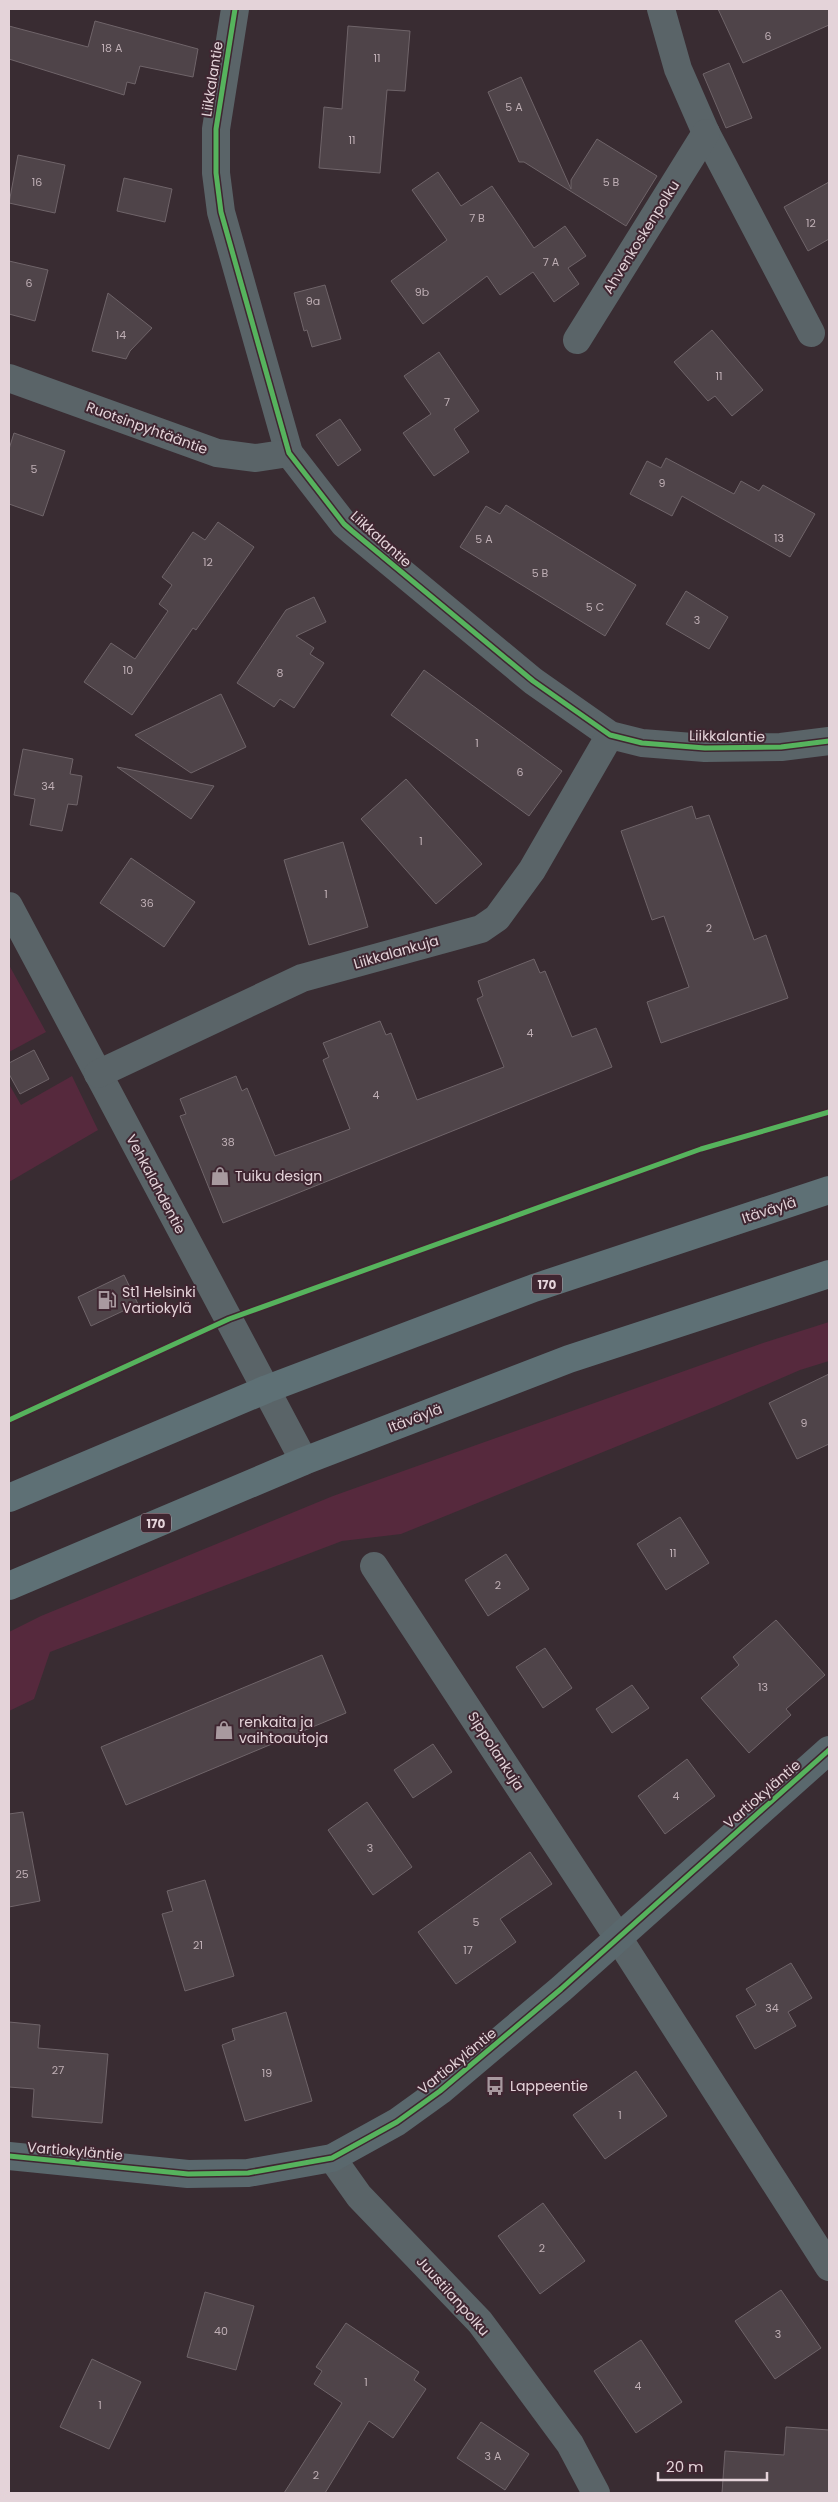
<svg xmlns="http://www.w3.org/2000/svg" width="838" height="2502" font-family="Poppins,sans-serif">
  <rect width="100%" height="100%" fill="#392c32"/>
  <g fill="#56293d">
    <path d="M9 965 46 1032 9 1052Z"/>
    <path d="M72 1076 98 1130 9 1182V1084L21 1105Z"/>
    <path d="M829 1322V1361L800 1370 719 1405 401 1534 342 1541 50 1652 34 1699 9 1711V1632L41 1616 333 1496 763 1343Z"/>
  </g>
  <g fill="#4f4449" stroke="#6f6469">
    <path d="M718 9H829V25L743 63Z"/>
    <path d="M95 21 198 49 193 77 140 66 135 84 127 82 124 95 9 59V26L88 47Z"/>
    <path d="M348 26 410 31 405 91 387 90 380 173 319 168 324 107 342 109Z"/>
    <path d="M729 63 752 118 726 128 703 74Z"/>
    <path d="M521 77 571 189V180L597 139 657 176 626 226 524 162H519L488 92Z"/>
    <path d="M18 155 65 165 55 213 9 203Z"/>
    <path d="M438 172 461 206 492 186 534 248 565 226 586 256 568 268 579 284 554 302 533 272 500 295 487 276 423 324 391 281 447 240 412 190Z"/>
    <path d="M124 178 172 189 165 222 117 211Z"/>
    <path d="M829 182V239L808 251 784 207Z"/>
    <path d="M9 261 48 270 35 321 9 314Z"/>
    <path d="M325 285 341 339 312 347 307 330 304 331 294 293Z"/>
    <path d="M108 293 152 328 130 351 126 359 92 351Z"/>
    <path d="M712 330 763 390 732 416 715 396 708 401 674 362Z"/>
    <path d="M439 352 479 411 454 429 469 452 434 476 403 433 431 414 404 376Z"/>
    <path d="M340 419 361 450 338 466 316 435Z"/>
    <path d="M14 433 65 451 43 516 9 504V449Z"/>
    <path d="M666 458 734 494 741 481 759 491 763 485 815 514 790 557 682 496 672 516 630 494 647 461 661 468Z"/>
    <path d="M506 505 636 585 605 636 460 547 486 506 500 514Z"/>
    <path d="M218 522 254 547 196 630 193 628 132 715 84 682 111 643 135 659 168 611 159 604 172 585 162 577 193 532 205 540Z"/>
    <path d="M686 591 728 617 709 649 666 624Z"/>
    <path d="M314 597 326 622 296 636 314 648 310 654 324 663 294 708 280 699 274 707 237 683 286 610Z"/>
    <path d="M424 670 562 771 529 816 391 715Z"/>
    <path d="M221 694 246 747 191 773 135 735Z"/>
    <path d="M23 749 73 759 70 774 82 776 77 805 68 804 62 831 30 825 35 799 14 795Z"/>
    <path d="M117 767 214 786 191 819Z"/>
    <path d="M406 779 482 864 436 904 361 819Z"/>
    <path d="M692 806 696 819 709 815 754 940 766 935 788 998 661 1043 647 1002 689 987 664 916 652 920 621 831Z"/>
    <path d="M343 842 368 927 309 945 284 860Z"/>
    <path d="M131 858 195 902 164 947 100 903Z"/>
    <path d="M534 959 540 973 545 971 572 1037 596 1028 612 1067 223 1223 180 1116 186 1114 180 1099 236 1076 242 1091 247 1088 275 1156 350 1129 323 1060 329 1057 323 1043 380 1021 386 1035 391 1033 417 1100 504 1067 477 999 483 996 478 981Z"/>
    <path d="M34 1050 49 1079 20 1094 9 1074V1063Z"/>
    <path d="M124 1275 138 1304 91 1326 78 1297Z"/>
    <path d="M829 1374V1444L797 1459 769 1403Z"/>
    <path d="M680 1517 709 1563 666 1590 637 1544Z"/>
    <path d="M506 1554 529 1589 488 1616 465 1580Z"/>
    <path d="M776 1620 825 1675 786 1709 791 1715 749 1753 701 1698 739 1665 733 1657Z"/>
    <path d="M545 1648 572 1688 543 1708 516 1667Z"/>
    <path d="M322 1655 346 1713 126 1805 101 1747Z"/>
    <path d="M632 1685 649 1708 612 1733 596 1709Z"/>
    <path d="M433 1744 452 1772 413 1798 394 1770Z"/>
    <path d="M687 1759 715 1796 665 1834 638 1796Z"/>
    <path d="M367 1802 412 1867 373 1895 328 1830Z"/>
    <path d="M23 1812 40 1901 9 1907V1814Z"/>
    <path d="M530 1852 552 1884 500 1919 516 1942 456 1984 418 1932Z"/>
    <path d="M205 1880 234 1976 185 1991 162 1914 173 1911 167 1891Z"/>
    <path d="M791 1963 812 1998 788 2012 796 2026 755 2049 736 2016 756 2005 746 1989Z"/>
    <path d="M286 2012 312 2101 245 2121 222 2045 235 2040 232 2029Z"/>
    <path d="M9 2022 40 2025 38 2048 108 2054 102 2123 32 2117 34 2089 9 2087Z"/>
    <path d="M636 2071 667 2116 605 2159 573 2115Z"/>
    <path d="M543 2203 585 2261 540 2294 498 2236Z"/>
    <path d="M781 2290 821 2348 775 2379 735 2321Z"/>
    <path d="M205 2292 254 2306 236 2370 187 2357Z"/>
    <path d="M346 2323 419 2372 414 2380 426 2389 393 2438 369 2421 325 2493H284L342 2403 314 2384 322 2371 316 2367Z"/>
    <path d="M641 2340 682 2402 636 2433 594 2371Z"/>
    <path d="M92 2359 141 2382 109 2449 60 2427Z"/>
    <path d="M481 2422 529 2454 505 2490 457 2458Z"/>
    <path d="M786 2427 829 2430V2493H722L725 2451 784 2455Z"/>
  </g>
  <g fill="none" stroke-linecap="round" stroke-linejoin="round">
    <g stroke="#5a6468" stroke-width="28">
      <path d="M235 9 216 129V173L221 212 289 453 344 524 352 531 533 681 610 735 642 743 705 748 781 747 829 741"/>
      <path d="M661 9 678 69 706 133 811 333"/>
      <path d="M577 340 706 133"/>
      <path d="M9 378 217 453 256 458 289 453"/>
      <path d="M9 906 304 1461"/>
      <path d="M98 1074 302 978 481 929 497 918 532 870 610 735"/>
      <path d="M374 1566 617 1936 829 2267"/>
      <path d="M332 2158 359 2196 480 2322 570 2444 596 2493"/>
    </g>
    <path stroke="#5a686d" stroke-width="28" d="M9 2156 188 2174 248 2173 332 2158 397 2122 440 2091 561 1989 829 1750"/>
    <g stroke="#5e7075" stroke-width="28">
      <path d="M9 1498 267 1389 534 1288 829 1190"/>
      <path d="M9 1586 304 1461 569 1359 829 1274"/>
    </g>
    <g stroke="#3f2631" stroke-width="8">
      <g id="cycleway">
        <path d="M235 9 216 129V173L221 212 289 453 344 524 352 531 533 681 610 735 642 743 705 748 781 747 829 741"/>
        <path d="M9 1420 229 1319 701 1149 829 1112"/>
        <path d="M9 2156 188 2174 248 2173 332 2158 397 2122 440 2091 561 1989 829 1750"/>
      </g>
    </g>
    <use href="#cycleway" stroke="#56b35d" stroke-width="5"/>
  </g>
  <defs>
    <g id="shop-bare" transform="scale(1.5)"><path d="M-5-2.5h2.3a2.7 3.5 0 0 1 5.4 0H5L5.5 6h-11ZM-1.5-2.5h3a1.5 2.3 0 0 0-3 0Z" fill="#a8999f" stroke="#3f2631" stroke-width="2.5" paint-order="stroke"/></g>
    <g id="fuel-bare" transform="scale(1.5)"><path d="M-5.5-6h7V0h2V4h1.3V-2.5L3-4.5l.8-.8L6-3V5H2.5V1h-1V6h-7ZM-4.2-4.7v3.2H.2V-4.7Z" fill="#a8999f" stroke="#3f2631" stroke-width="2.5" paint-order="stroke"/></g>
    <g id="bus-bare" transform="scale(1.5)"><path d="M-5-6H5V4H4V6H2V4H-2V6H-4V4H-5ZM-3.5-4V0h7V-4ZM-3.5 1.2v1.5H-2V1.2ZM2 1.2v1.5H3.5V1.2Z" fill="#a8999f" stroke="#3f2631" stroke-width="2.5" paint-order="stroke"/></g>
  </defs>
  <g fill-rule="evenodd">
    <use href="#shop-bare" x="220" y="1176"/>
    <use href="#fuel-bare" x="107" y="1300"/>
    <use href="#shop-bare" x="224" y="1730"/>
    <use href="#bus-bare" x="495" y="2086"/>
  </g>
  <g text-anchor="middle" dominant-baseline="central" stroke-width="4" stroke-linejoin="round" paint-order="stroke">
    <g font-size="11" fill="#bfafb5">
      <text x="768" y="36">6</text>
      <text x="112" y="48">18 A</text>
      <text x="377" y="58">11</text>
      <text x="514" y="107">5 A</text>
      <text x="352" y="140">11</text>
      <text x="37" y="182">16</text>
      <text x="611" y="182">5 B</text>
      <text x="477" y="218">7 B</text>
      <text x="811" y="223">12</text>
      <text x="551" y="262">7 A</text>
      <text x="29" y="283">6</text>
      <text x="422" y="292">9b</text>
      <text x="313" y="301">9a</text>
      <text x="121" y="335">14</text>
      <text x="719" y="376">11</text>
      <text x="447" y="402">7</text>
      <text x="34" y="469">5</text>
      <text x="662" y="483">9</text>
      <text x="779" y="538">13</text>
      <text x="484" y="539">5 A</text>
      <text x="208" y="562">12</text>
      <text x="540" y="573">5 B</text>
      <text x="595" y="607">5 C</text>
      <text x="697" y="620">3</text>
      <text x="128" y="670">10</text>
      <text x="280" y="673">8</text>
      <text x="477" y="743">1</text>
      <text x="520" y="772">6</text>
      <text x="48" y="786">34</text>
      <text x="421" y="841">1</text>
      <text x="326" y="894">1</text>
      <text x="147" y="903">36</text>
      <text x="709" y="928">2</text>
      <text x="530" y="1033">4</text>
      <text x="376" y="1095">4</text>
      <text x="228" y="1142">38</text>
      <text x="804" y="1423">9</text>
      <text x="673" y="1553">11</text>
      <text x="498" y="1585">2</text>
      <text x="763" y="1687">13</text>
      <text x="676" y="1796">4</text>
      <text x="370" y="1848">3</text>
      <text x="22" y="1874">25</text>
      <text x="476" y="1922">5</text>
      <text x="198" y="1945">21</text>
      <text x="468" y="1950">17</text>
      <text x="772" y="2008">34</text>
      <text x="58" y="2070">27</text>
      <text x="267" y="2073">19</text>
      <text x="620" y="2115">1</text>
      <text x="542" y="2248">2</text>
      <text x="221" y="2331">40</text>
      <text x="778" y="2334">3</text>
      <text x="366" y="2382">1</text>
      <text x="638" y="2386">4</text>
      <text x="100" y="2405">1</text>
      <text x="493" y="2456">3 A</text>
      <text x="316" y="2475">2</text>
    </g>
    <g fill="#3f2631" stroke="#b29fa7" stroke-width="1">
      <rect x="532" y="1274.5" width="30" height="19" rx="4"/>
      <rect x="141" y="1513.5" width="30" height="19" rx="4"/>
    </g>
    <g font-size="12" font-weight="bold" fill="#e4d3d9">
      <text x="547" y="1284">170</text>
      <text x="156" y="1523">170</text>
    </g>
    <g font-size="14" fill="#e4d3d9" stroke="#3f2631">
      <text transform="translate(212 79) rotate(-81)">Liikkalantie</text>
      <text transform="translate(641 237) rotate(-58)">Ahvenkoskenpolku</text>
      <text transform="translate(147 428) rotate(20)">Ruotsinpyhtääntie</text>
      <text transform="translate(381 539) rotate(42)">Liikkalantie</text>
      <text transform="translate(727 736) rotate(1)">Liikkalantie</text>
      <text transform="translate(396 952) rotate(-16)">Liikkalankuja</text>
      <text transform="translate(156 1184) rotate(62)">Vehkalahdentie</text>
      <text transform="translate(769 1210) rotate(-18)">Itäväylä</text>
      <text transform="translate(415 1418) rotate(-21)">Itäväylä</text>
      <text transform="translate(496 1751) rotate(57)">Sippolankuja</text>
      <text transform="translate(762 1794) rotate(-41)">Vartiokyläntie</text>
      <text transform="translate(457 2061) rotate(-39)">Vartiokyläntie</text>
      <text transform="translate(75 2151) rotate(5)">Vartiokyläntie</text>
      <text transform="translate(453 2296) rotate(48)">Juustilanpolku</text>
    </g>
    <g font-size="14" fill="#e4d3d9" stroke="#3f2631" text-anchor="start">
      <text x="235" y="1176">Tuiku design</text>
      <text x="122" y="1292">St1 Helsinki<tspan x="122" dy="16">Vartiokylä</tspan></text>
      <text x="239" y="1722">renkaita ja<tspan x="239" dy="16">vaihtoautoja</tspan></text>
      <text x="510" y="2086">Lappeentie</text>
    </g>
  </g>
  <rect width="838" height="2502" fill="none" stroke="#e4d3d9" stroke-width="20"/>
  <path d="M658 2472v8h109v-8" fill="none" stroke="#e4d3d9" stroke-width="2.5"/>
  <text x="666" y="2472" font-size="15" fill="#e4d3d9" stroke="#3f2631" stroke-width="4" paint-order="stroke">20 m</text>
</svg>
